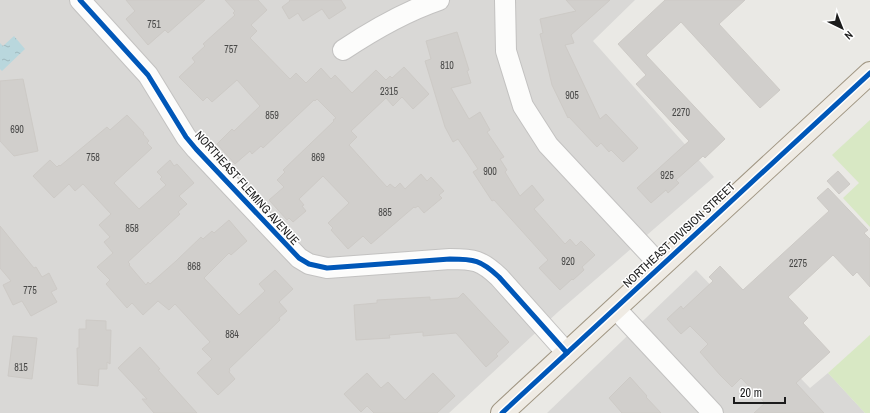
<svg xmlns="http://www.w3.org/2000/svg" width="870" height="413" font-family="'Archivo Narrow',sans-serif">
  <defs>
    <pattern id="water-ripples" width="26" height="14" patternUnits="userSpaceOnUse"><rect width="26" height="14" fill="#b9d7dd"/><path d="M2 4q2-2 4 0t4 0M15 11q2-2 4 0t4 0" fill="none" stroke="#9eb8bd"/></pattern>
  </defs>
  <rect width="100%" height="100%" fill="#eae9e5"/>
  <g fill="#d9d8d6">
    <path d="M0 0H635L593 41 714 177 558 312 449 413H0Z"/>
    <path d="M696 270 810 388 828 373 865 413H547Z"/>
  </g>
  <g fill="#d8e8c4">
    <path d="M870 120V227L843 198 859 183 832 155Z"/>
    <path d="M870 335V413H865L828 373Z"/>
  </g>
  <path fill="url(#water-ripples)" d="M14 36 25 49 2 71 0 69V43L3 46Z"/>
  <g fill="#d1cfcc" stroke="#cdcac6">
    <path d="M126 0H205L168 33 165 30 148 45 126 19 135 11Z"/>
    <path d="M225 0H258L267 10 251 25 257 31 250 38 290 79 296 73 306 83 321 68 331 79 335 75 352 93 376 70 386 80 390 76 392 78 404 67 429 94 413 109 402 97 393 106 386 98 351 131 357 137 349 145 377 176 387 187 390 184 395 188 400 183 405 189 421 174 427 181 431 177 444 191 439 195 442 198 424 213 418 206 415 208 414 207 371 244 363 236 348 249 331 230 333 228 328 223 349 203 323 176 299 199 304 205 302 206 306 211 293 222 289 218 287 220 269 200 284 187 277 180 285 172 283 170 334 121 333 120 336 118 317 99 315 101 314 100 263 148 261 146 252 154 250 151 235 164 217 144 232 129 234 131 260 106 237 80 212 102 207 97 203 101 179 77 195 62 192 58 205 46 203 44 235 15 233 13 235 11Z"/>
    <path d="M289 0H341L346 8 329 19 322 9 303 21 298 13 289 19 282 7 290 1Z"/>
    <path d="M566 0H610L571 35 574 43 565 45 600 119 606 114 638 148 623 162 611 150 609 152 601 143 597 147 569 117 568 118 552 85 540 34 543 33 540 19 576 11Z"/>
    <path d="M665 0H745L719 24 780 90 760 108 681 22 646 55 725 139 705 158 703 156 676 180 679 183 668 193 666 190 651 203 637 188 689 141 636 84 646 75 618 44Z"/>
    <path d="M457 32 469 70 467 71 471 83 451 88 469 119 480 112 490 130 487 132 504 157 500 159 507 170 505 172 520 196 532 185 544 200 534 209 565 244 570 239 576 246 581 241 595 255 582 267 584 270 573 280 572 279 560 290 539 268 548 260 494 200 492 201 473 172 478 169 458 139 453 142 445 127 425 61 431 59 426 41Z"/>
    <path d="M23 79 38 151 14 156 0 141V81Z"/>
    <path d="M127 115 144 133 143 134 149 141 147 143 152 148 114 183 139 209 166 185 160 179 162 177 157 172 170 160 174 166 177 164 194 183 179 196 187 204 178 212 180 214 128 262 130 264 129 265 146 285 148 282 150 284 176 261 201 237 203 239 212 231 214 233 229 220 247 241 231 255 229 253 204 278 239 315 265 291 259 284 275 270 293 289 279 302 287 311 279 318 280 320 229 369 230 370 229 372 235 379 218 395 197 373 212 359 202 349 210 342 175 304 169 310 158 301 143 315 132 303 127 308 106 284 110 280 97 267 113 253 104 242 110 237 99 225 111 214 83 184 75 191 69 184 54 198 33 176 50 160 57 167 59 165 60 166 107 127 110 130Z"/>
    <path d="M838 171 850 184 839 194 827 181Z"/>
    <path d="M828 188 868 230 864 233 870 239V287L857 272 853 276 833 255 788 297 808 318 803 323 830 352 796 383 824 413H754L765 403 741 378 732 387 720 375 700 352 708 344 690 326 681 334 667 319 681 306 683 309 713 281 709 277 720 266 743 290 829 211 817 198Z"/>
    <path d="M0 226 34 268 36 267 42 277 49 273 57 289 51 292 57 302 31 316 22 301 13 305 3 285 11 281 0 268Z"/>
    <path d="M463 293 509 342 496 354 498 356 486 367 456 333 423 336V332L389 335 390 338 356 340 354 305 377 303V300L430 297V300L458 298Z"/>
    <path d="M86 320 106 321V330H111L110 364 107 362V369H99L98 386 78 384 77 348H79V329H86Z"/>
    <path d="M13 336 37 338 32 379 8 376Z"/>
    <path d="M140 347 160 369 158 370 197 413H154L142 399H147L118 368Z"/>
    <path d="M367 373 381 388 388 382 405 400 433 373 455 396 437 413H374L367 406 361 412 344 394Z"/>
    <path d="M630 377 647 396 646 397 661 413H622L609 398Z"/>
  </g>
  <g fill="none" stroke-linecap="round" stroke-linejoin="round">
    <g stroke="#c3c2c1" stroke-width="22">
      <g id="street">
        <path d="M80 0 148 75 186 137 196 149 299 258 309 264 327 268 450 259C474 259 481 260 499 277L567 353"/>
        <path d="M505 0 506 51 523 106 548 145 661 266"/>
        <path d="M343 50C373 30 404 12 439 0"/>
        <path d="M615 308 713 413"/>
      </g>
    </g>
    <g stroke="#a09683" stroke-width="24">
      <path id="primary" d="M502 413 870 73"/>
    </g>
    <use href="#street" stroke="#fcfcfb" stroke-width="20"/>
    <use href="#primary" stroke="#efebe4" stroke-width="22"/>
    <g stroke="#fff" stroke-width="8">
      <g id="cycleway">
        <path d="M80 0 148 75 186 137 196 149 299 258 309 264 327 268 450 259C474 259 481 260 499 277L567 353"/>
        <path d="M502 413 870 73"/>
      </g>
    </g>
    <use href="#cycleway" stroke="#0057b8" stroke-width="5"/>
  </g>
  <g text-anchor="middle" dominant-baseline="central" stroke-width="3" stroke-linejoin="round" paint-order="stroke">
    <g font-size="10" fill="#494948">
      <text x="154" y="24">751</text>
      <text x="231" y="49">757</text>
      <text x="447" y="65">810</text>
      <text x="389" y="91">2315</text>
      <text x="572" y="95">905</text>
      <text x="681" y="112">2270</text>
      <text x="272" y="115">859</text>
      <text x="17" y="129">690</text>
      <text x="93" y="157">758</text>
      <text x="318" y="157">869</text>
      <text x="490" y="171">900</text>
      <text x="667" y="175">925</text>
      <text x="385" y="212">885</text>
      <text x="132" y="228">858</text>
      <text x="568" y="261">920</text>
      <text x="798" y="263">2275</text>
      <text x="194" y="266">868</text>
      <text x="30" y="290">775</text>
      <text x="232" y="334">884</text>
      <text x="21" y="367">815</text>
    </g>
    <g font-size="12" fill="#1c1c1c" stroke="#fff">
      <text transform="translate(247 188) rotate(48)">NORTHEAST FLEMING AVENUE</text>
      <text transform="translate(679 235) rotate(-43)">NORTHEAST DIVISION STREET</text>
    </g>
  </g>
  <g transform="translate(842 28) rotate(137)" stroke="#ffffff" stroke-width="3" paint-order="stroke">
  <path d="M0-3L7 15L0 10L-7 15Z" fill="#1c1c1c"/>
  <text y="-6" font-size="11" font-weight="bold" text-anchor="middle" fill="#1c1c1c">N</text>
  </g>
  <path d="M734 397v6h51v-6" fill="none" stroke="#1c1c1c" stroke-width="2"/>
  <text x="740" y="397" font-size="12" fill="#1c1c1c" stroke="#ffffff" stroke-width="3" paint-order="stroke">20 m</text>
</svg>
